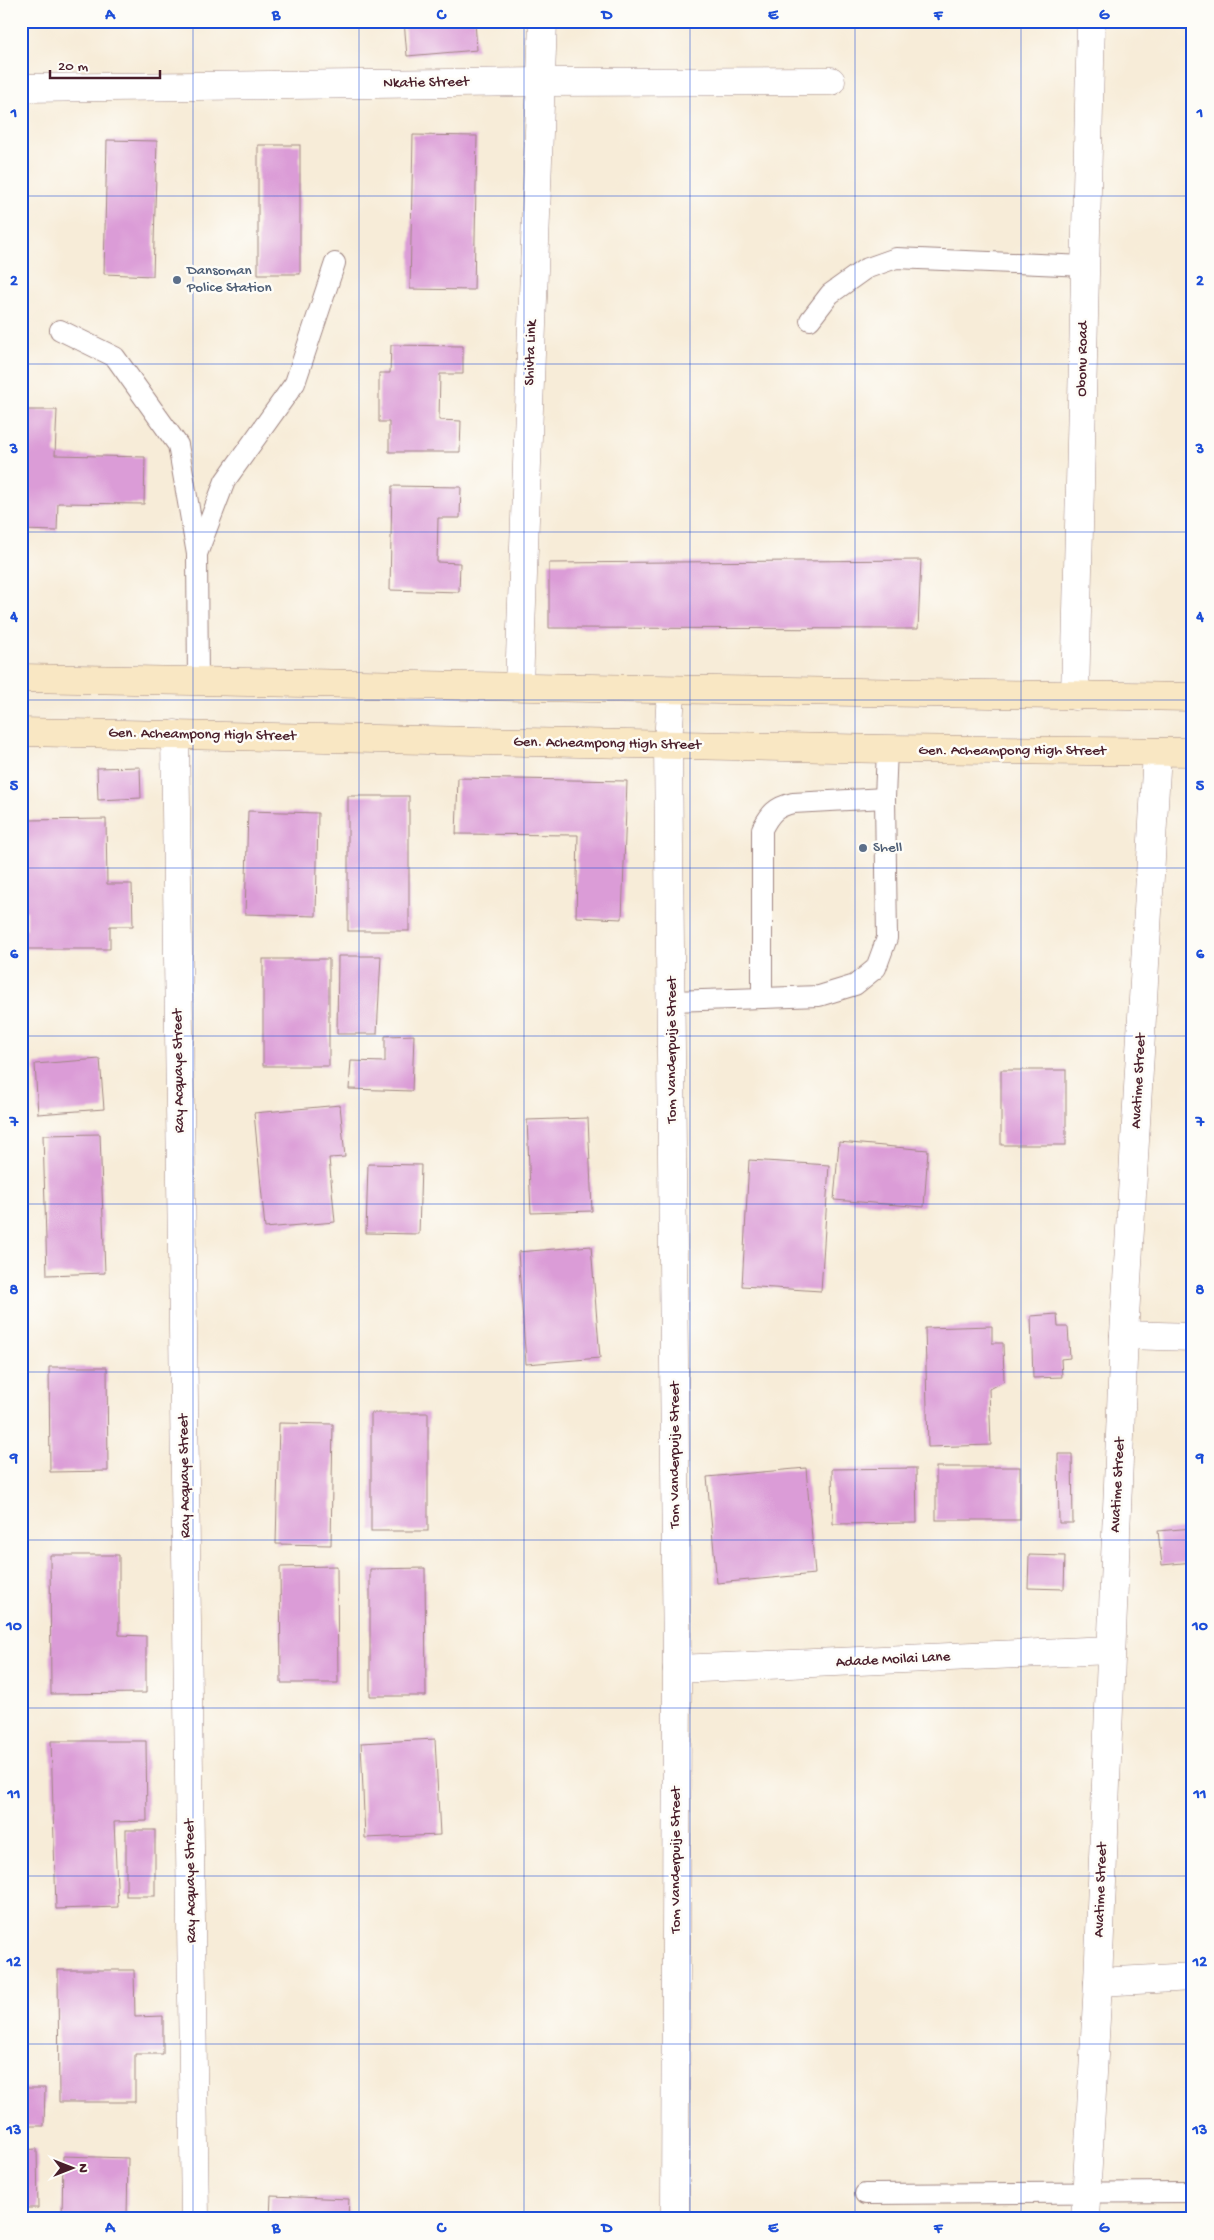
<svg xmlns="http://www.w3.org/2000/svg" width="1214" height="2240" font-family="'Gochi Hand',sans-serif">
  <rect width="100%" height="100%" fill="#fdfcf7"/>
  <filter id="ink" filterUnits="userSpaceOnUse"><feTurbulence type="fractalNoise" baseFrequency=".02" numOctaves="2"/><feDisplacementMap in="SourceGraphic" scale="10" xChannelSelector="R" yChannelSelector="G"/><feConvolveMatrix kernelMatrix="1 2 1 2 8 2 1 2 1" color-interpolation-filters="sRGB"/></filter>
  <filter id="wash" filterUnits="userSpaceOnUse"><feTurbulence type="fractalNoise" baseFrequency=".0096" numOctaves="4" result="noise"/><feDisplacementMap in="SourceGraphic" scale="20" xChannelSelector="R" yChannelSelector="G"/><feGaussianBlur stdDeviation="1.12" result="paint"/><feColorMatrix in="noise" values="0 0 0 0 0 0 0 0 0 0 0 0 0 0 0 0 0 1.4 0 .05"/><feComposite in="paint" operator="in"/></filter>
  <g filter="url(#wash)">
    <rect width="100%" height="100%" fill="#f7ecd8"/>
    <g id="blocks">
      <g fill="#db9cd7">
        <path d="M404 21H475L477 50 407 56Z"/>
        <path d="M413 135 477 136 474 290 410 289Z"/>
        <path d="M107 140 157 141 153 276 104 274Z"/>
        <rect x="258" y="145" width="42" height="129"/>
        <path d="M391 345 463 346V374H440L439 420 461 421 460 452H389V422H379V373H390Z"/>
        <path d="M21 410H57L55 455 145 457 144 504 58 503 57 531 21 530Z"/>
        <path d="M392 486 461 487 460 518H438L437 562 460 563 459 592 390 590Z"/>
        <path d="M921 560 918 629 549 628V563Z"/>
        <path d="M140 767 141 798 98 800 97 768Z"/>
        <path d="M458 778 627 781 622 919 576 917 578 835 456 834Z"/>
        <rect x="348" y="796" width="61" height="135"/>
        <path d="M248 811 318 813 316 916 245 914Z"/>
        <path d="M106 819 107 884H132L133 926H110V949H21V930L27 929V911H21V873H27L26 820Z"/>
        <path d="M338 956H381L377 1034H337Z"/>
        <rect x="263" y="959" width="66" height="107"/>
        <path d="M414 1035 412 1091 349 1089 351 1061 385 1062V1036Z"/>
        <path d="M100 1059 104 1109 38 1114 35 1064Z"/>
        <rect x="1001" y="1070" width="65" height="75"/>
        <path d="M340 1105 345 1157 329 1158 335 1222 265 1228 254 1113Z"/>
        <path d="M588 1118 592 1211 531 1213 527 1120Z"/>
        <path d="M100 1134 105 1273 47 1275 43 1135Z"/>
        <path d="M839 1142 928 1150 924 1207 834 1200Z"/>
        <path d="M749 1160 829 1165 821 1291 742 1286Z"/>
        <path d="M368 1164 421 1165 419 1234 366 1233Z"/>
        <path d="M591 1246 600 1358 526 1364 518 1252Z"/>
        <path d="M1057 1314 1058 1327H1068L1070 1358 1061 1359 1062 1377 1033 1378 1031 1316Z"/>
        <path d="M992 1326V1343H1003L1004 1381 989 1389 991 1445 928 1447 925 1328Z"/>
        <path d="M21 1340 27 1341 26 1397H21Z"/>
        <path d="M49 1367H107L108 1471 50 1472Z"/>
        <rect x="371" y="1413" width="57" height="118"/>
        <path d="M279 1423 333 1424 331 1545 276 1544Z"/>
        <path d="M21 1450H23L24 1502H21Z"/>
        <path d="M1058 1454H1072L1073 1523H1059Z"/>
        <rect x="936" y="1467" width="84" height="53"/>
        <path d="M806 1468 815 1574 717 1583 707 1477Z"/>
        <path d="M916 1468 917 1523 833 1524 832 1469Z"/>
        <path d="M1193 1528V1562L1162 1565 1158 1531Z"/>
        <path d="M50 1555H119V1635L146 1636V1693L51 1694Z"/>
        <path d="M1029 1555 1065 1556 1064 1589 1028 1588Z"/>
        <path d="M337 1566 338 1683H281L280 1567Z"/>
        <path d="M425 1568 426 1696H370V1569Z"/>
        <path d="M435 1739 440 1835 365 1838 361 1743Z"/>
        <path d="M51 1741H146L147 1821 114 1822 118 1907 56 1909Z"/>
        <rect x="126" y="1830" width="29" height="66"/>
        <path d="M58 1970H134L135 2017 163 2016V2054H135V2102H59Z"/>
        <path d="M21 2088H45L44 2126H21Z"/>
        <path d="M37 2149 38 2208H21V2150Z"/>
        <path d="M63 2156 128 2158 127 2219H62Z"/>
        <path d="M271 2196 349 2199 348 2219H270Z"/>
      </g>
    </g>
  </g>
  <g filter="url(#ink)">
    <use href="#blocks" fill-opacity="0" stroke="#a08682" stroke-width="1"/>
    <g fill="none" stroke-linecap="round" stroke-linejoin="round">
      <g stroke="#a08682" stroke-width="22">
        <g id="service">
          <path d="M810 320 830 294 865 269 896 258 1085 266"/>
          <path d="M60 330 115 357 178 445 197 554"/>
          <path d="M198 681 197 554 225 481 295 383 335 263"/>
          <path d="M762 998V829C770 814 775 807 793 803L885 798"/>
          <path d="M672 1001 819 996 855 985 876 968 887 938 885 798 887 749"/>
          <path d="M865 2194 1193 2192"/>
        </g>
      </g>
      <g stroke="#a08682" stroke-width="29">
        <g id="minor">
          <path d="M21 88 540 82 831 81"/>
          <path d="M519 685 543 21"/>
          <path d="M1075 696 1091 21"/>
          <path d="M1124 1335 1193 1337"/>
          <path d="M677 1669 1110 1650"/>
          <path d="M1098 1982 1193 1977"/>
          <path d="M1085 2219 1098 1982 1124 1335 1157 752"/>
        </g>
      </g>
      <g stroke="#a08682" stroke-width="29">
        <g id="tertiary">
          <path d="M671 691 668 745 677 1669 675 2219"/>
          <path d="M175 734 195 2219"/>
        </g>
      </g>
      <g stroke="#a08682" stroke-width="29">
        <g id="secondary">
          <path d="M21 678C412 683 802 694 1193 697"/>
          <path d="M21 732 887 749 1193 752"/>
        </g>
      </g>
      <use href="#service" stroke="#fff" stroke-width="20"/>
      <use href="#minor" stroke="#fff" stroke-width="28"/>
      <use href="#tertiary" stroke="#fff" stroke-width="28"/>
      <use href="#secondary" stroke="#f9e7c3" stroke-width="28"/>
    </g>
  </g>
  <path fill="none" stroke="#1d4ed8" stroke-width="1" stroke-opacity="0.55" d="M193 21V2219M359 21V2219M524 21V2219M690 21V2219M855 21V2219M1021 21V2219M21 196H1193M21 364H1193M21 532H1193M21 700H1193M21 868H1193M21 1036H1193M21 1204H1193M21 1372H1193M21 1540H1193M21 1708H1193M21 1876H1193M21 2044H1193"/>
  <g fill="#5c6f8a" stroke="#fdfcf7" stroke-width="2">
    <circle cx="177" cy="280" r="5"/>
    <circle cx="863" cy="848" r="5"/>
  </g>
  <g text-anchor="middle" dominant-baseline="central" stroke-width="5" stroke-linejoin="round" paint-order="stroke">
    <g font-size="15" fill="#4a1f2b" stroke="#fdfcf7">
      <text transform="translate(426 83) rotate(-1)">Nkatie Street</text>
      <text transform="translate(531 353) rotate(-88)">Shivta Link</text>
      <text transform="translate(1083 359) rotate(-89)">Obonu Road</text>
      <text transform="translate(202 735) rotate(1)">Gen. Acheampong High Street</text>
      <text transform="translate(607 744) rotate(1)">Gen. Acheampong High Street</text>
      <text x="1012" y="751">Gen. Acheampong High Street</text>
      <text transform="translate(672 1050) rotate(-90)">Tom Vanderpuije Street</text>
      <text transform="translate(179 1071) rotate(-91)">Ray Acquaye Street</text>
      <text transform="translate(1139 1081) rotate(-87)">Avatime Street</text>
      <text transform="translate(675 1455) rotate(-90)">Tom Vanderpuije Street</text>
      <text transform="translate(185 1476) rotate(-91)">Ray Acquaye Street</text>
      <text transform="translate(1118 1485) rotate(-87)">Avatime Street</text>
      <text transform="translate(893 1660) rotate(-3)">Adade Moilai Lane</text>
      <text transform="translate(676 1860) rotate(-90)">Tom Vanderpuije Street</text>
      <text transform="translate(191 1881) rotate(-91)">Ray Acquaye Street</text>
      <text transform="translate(1101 1890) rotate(-88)">Avatime Street</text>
    </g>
    <g font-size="15" fill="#4e5e75" stroke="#fdfcf7" text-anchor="start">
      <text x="187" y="271">Dansoman<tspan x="187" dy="17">Police Station</tspan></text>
      <text x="873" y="848">Shell</text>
    </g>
  </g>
  <rect width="1214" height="2240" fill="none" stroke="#fdfcf7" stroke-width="55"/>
  <g transform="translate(72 2168) rotate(90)" stroke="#fdfcf7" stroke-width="4" paint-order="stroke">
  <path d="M0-4L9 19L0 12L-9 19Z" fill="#4a1f2b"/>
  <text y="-8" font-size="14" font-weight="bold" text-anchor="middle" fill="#4a1f2b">N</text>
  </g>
  <path d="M50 70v8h110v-8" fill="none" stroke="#4a1f2b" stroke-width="2.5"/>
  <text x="58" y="70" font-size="15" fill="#4a1f2b" stroke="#fdfcf7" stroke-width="4" paint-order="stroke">20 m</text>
  <rect x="28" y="28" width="1158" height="2184" fill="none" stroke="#1d4ed8" stroke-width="2"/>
  <g font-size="16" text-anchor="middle" font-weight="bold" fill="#1d4ed8">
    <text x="110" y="19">A</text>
    <text x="276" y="19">B</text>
    <text x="441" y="19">C</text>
    <text x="607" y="19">D</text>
    <text x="773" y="19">E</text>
    <text x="938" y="19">F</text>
    <text x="1104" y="19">G</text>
    <text x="14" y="117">1</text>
    <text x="1200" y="117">1</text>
    <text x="14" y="285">2</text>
    <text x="1200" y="285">2</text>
    <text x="14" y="453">3</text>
    <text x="1200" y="453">3</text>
    <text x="14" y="621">4</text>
    <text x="1200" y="621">4</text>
    <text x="14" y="790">5</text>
    <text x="1200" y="790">5</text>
    <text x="14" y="958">6</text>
    <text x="1200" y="958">6</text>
    <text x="14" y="1126">7</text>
    <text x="1200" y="1126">7</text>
    <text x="14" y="1294">8</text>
    <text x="1200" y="1294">8</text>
    <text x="14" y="1462">9</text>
    <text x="1200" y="1462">9</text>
    <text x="14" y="1630">10</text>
    <text x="1200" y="1630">10</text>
    <text x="14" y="1798">11</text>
    <text x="1200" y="1798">11</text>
    <text x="14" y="1966">12</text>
    <text x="1200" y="1966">12</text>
    <text x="14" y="2134">13</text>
    <text x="1200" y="2134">13</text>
    <text x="110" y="2232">A</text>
    <text x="276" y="2232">B</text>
    <text x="441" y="2232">C</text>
    <text x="607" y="2232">D</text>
    <text x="773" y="2232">E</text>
    <text x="938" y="2232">F</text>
    <text x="1104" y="2232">G</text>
  </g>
</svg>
